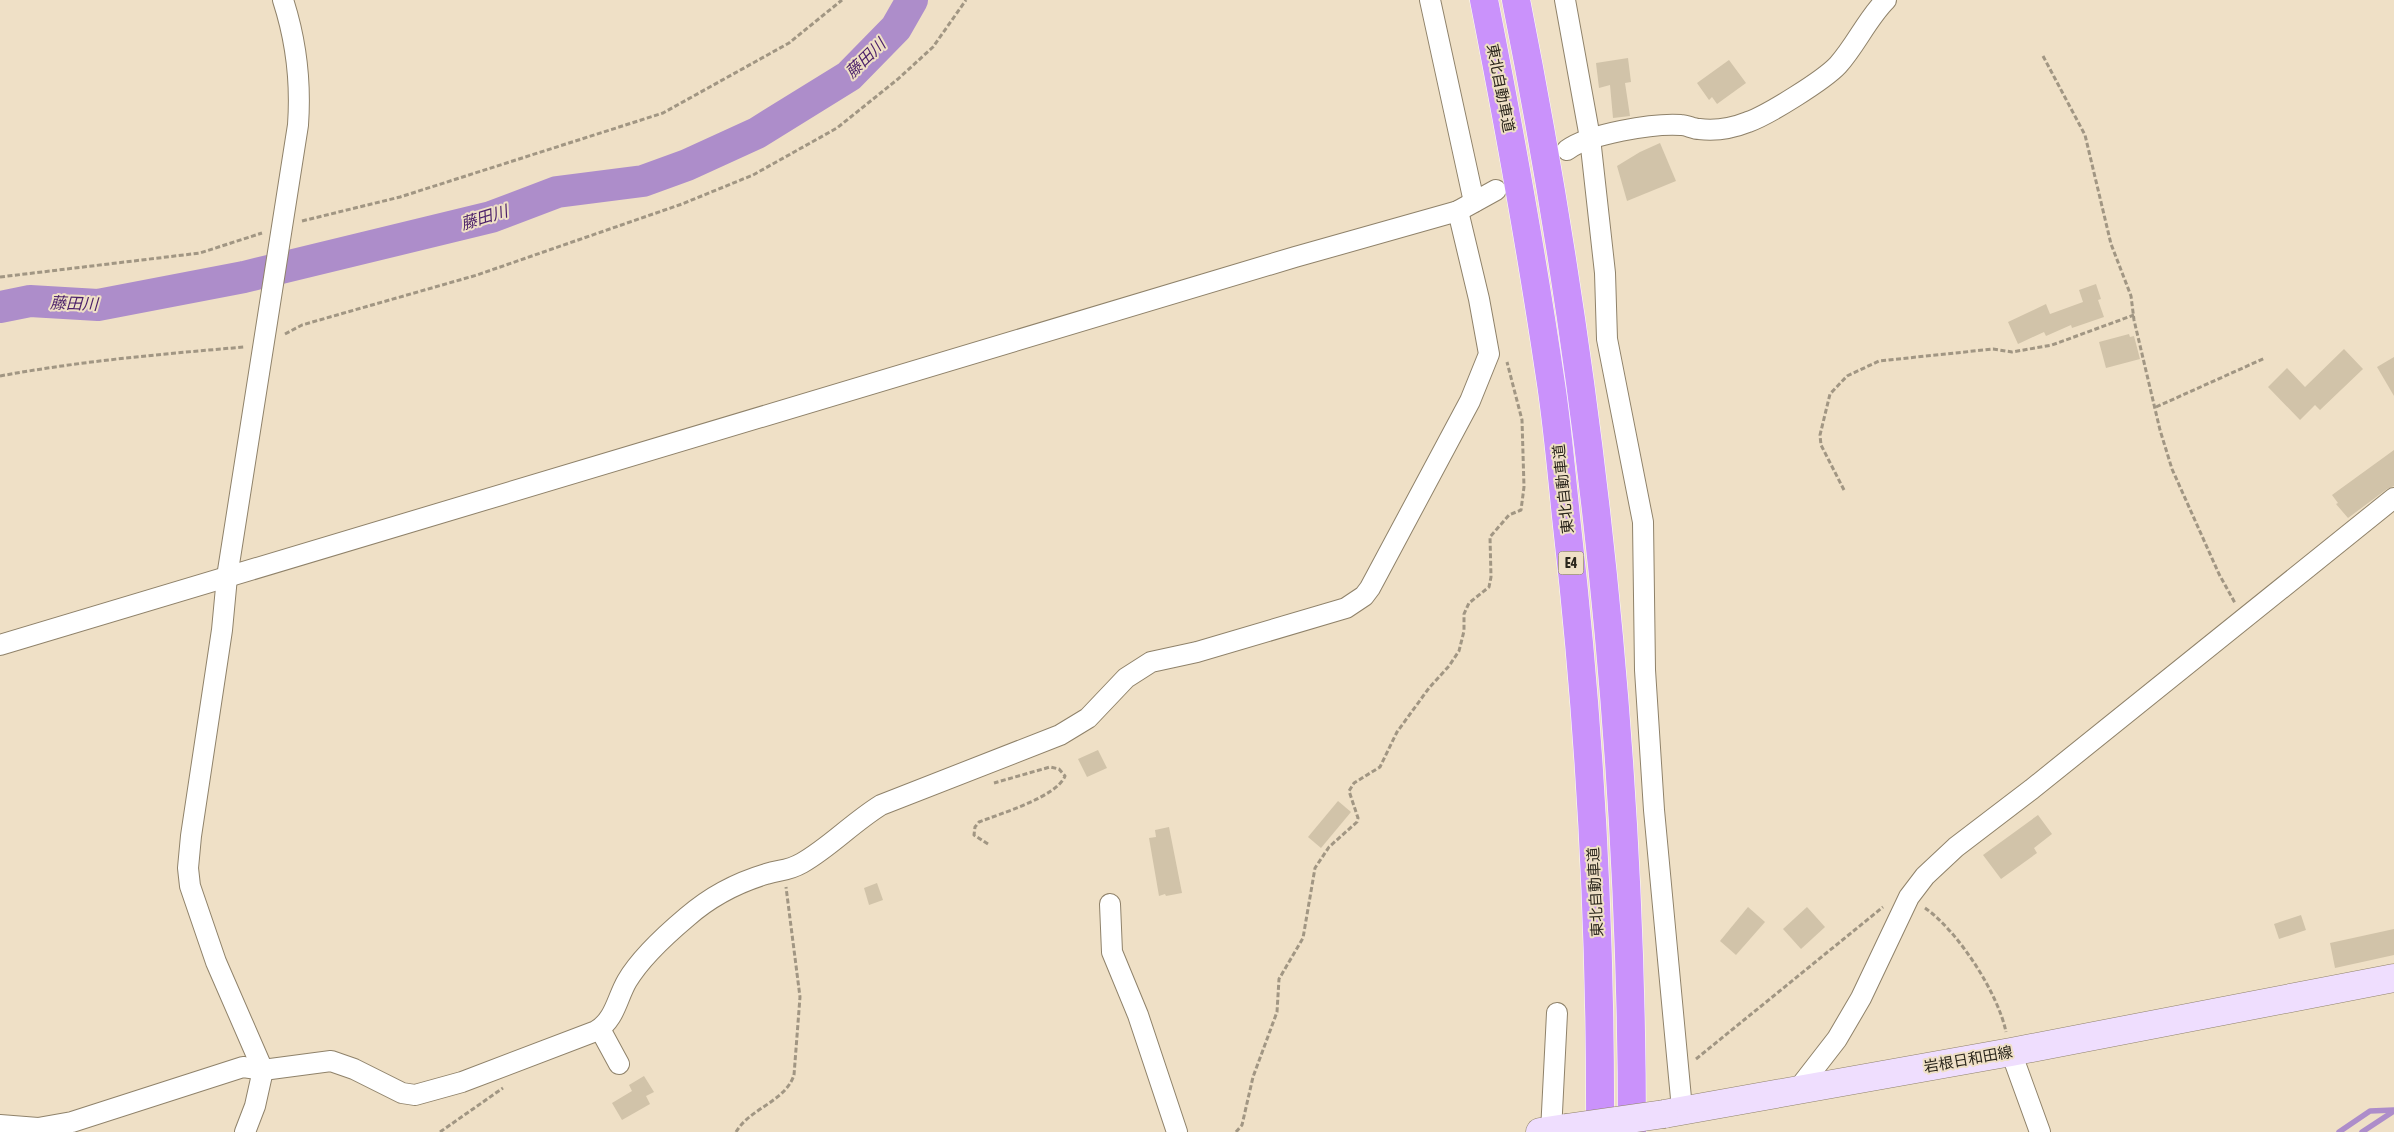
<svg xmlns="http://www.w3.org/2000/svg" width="2394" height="1132" font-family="'Asap Condensed','Noto Sans JP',sans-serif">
  <rect width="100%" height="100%" fill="#efe0c6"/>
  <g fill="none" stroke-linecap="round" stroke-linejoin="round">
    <g stroke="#ad8dca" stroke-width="5.5">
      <path d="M2339 1132 2370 1111 2394 1110"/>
      <path d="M2362 1132 2394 1111"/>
    </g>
    <path stroke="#ad8dca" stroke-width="32" d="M0 307 30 301 98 305 244 277 491 217 557 192 643 181 687 165 757 133 849 76 896 28 912 0"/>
  </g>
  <g fill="#d1c3a9">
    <path d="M1628 58 1631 82 1625 83 1630 116 1613 118 1610 85 1599 88 1596 63Z"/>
    <path d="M1729 60 1746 83 1717 104 1712 97 1709 100 1697 83Z"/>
    <path d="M1660 143 1676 181 1627 201 1617 166 1640 152Z"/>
    <path d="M2096 284 2101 299 2098 300 2104 317 2072 328 2071 325 2046 336 2044 332 2018 344 2008 322 2046 304 2050 314 2083 302 2079 290Z"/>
    <path d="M2129 334 2130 337 2134 336 2140 359 2106 368 2099 342Z"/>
    <path d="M2344 349 2363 369 2320 410 2315 405 2300 420 2268 387 2287 368 2305 387Z"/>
    <path d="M2394 357V396L2377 367Z"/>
    <path d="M2394 450V486L2387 489 2348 518 2336 504 2338 503 2332 495Z"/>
    <path d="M1098 750 1107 768 1087 777 1078 759Z"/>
    <path d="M1338 801 1351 812 1321 848 1308 837Z"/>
    <path d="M2038 815 2052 834 2034 848 2037 853 2001 879 1983 855Z"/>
    <path d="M1169 827 1182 893 1166 896 1165 894 1159 896 1149 838 1156 837 1155 830Z"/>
    <path d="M877 883 883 900 869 905 864 888Z"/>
    <path d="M1748 907 1765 922 1736 955 1720 941Z"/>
    <path d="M1807 907 1825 927 1801 949 1783 929Z"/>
    <path d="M2301 915 2306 930 2279 939 2274 924Z"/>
    <path d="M2394 929V955L2335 968 2330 943Z"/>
    <path d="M644 1076 654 1092 646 1096 650 1104 622 1120 612 1103 632 1091 629 1085Z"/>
  </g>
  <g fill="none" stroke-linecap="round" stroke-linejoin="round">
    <g stroke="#8f826a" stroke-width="22">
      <g id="minor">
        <path d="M1430 0 1474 202"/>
        <path d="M1565 0 1590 138 1605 273 1607 339 1643 522 1645 670 1654 810 1682 1109"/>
        <path d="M1567 150C1588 134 1654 123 1681 125 1687 125 1693 129 1699 129 1715 131 1733 128 1748 122 1768 115 1824 80 1838 65 1856 45 1867 19 1886 0"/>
        <path d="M0 645 1295 257 1458 211 1496 190"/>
        <path d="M1110 904 1112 952 1138 1015 1177 1132"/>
        <path d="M600 1029 619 1064"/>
        <path d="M2011 1052 2040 1132"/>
        <path d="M1799 1088 1837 1039 1861 998 1909 897 1925 876 1956 847 2032 789 2394 498"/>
        <path d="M0 1125 38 1128 72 1122 243 1067 263 1070 331 1061 354 1069 402 1093 415 1095 462 1082 596 1031C615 1020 617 998 627 981 640 959 668 933 687 917 711 896 736 883 766 874 781 869 786 872 802 863 830 847 852 823 881 805L1060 735 1088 718 1126 678 1151 662 1197 652 1346 608 1364 596 1370 588 1470 401 1489 354 1479 299 1458 211"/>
        <path d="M245 1132 255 1106 263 1070 216 962 190 886 188 868 191 836 222 630 227 577 298 125C301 83 296 40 283 0"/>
        <path d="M1551 1132 1557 1013"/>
      </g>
    </g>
    <g stroke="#8f826a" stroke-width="29">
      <g id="secondary">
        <path d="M1664 1114 2011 1052 2394 978"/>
        <path d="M1540 1132 1566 1128"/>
      </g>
    </g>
    <g stroke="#fff" stroke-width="29">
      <g id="motorway">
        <path d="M1484 0C1509 127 1532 255 1551 384 1558 431 1562 479 1567 526 1590 727 1601 930 1600 1132"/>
        <path d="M1516 0C1590 373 1632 751 1632 1132"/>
      </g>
    </g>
    <g stroke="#a19683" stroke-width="3" stroke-dasharray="5 2.5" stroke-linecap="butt">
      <path d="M2043 56 2085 135 2111 244 2131 296 2134 320 2160 430 2172 469 2219 574 2235 603"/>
      <path d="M302 221 400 197 663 113 789 43 842 0"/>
      <path d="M0 277 200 253 262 233"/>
      <path d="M285 334 302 325 477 275 682 204 753 175 837 128 898 79 933 47 966 0"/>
      <path d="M0 376C81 361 162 354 244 347"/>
      <path d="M2156 407 2265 358"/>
      <path d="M1844 490 1821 445 1820 435 1830 394 1847 376 1879 361 1993 349 2012 352 2052 345 2134 315"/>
      <path d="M988 844 974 835 975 827 979 822C999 814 1057 797 1065 776L1059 769 1050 767 994 783"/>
      <path d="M1925 908C1958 931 1998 993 2006 1032"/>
      <path d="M1696 1059 1883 907"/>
      <path d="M440 1132 503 1088"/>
      <path d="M736 1132C750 1108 785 1102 794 1075L800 997 786 887"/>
      <path d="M1236 1132 1242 1125 1253 1077 1277 1012 1279 979 1303 938 1315 868 1329 847 1357 822 1358 818 1349 791 1354 783 1380 767 1397 732 1429 688 1449 666 1459 651 1464 631V614L1469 603 1489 587 1491 577 1490 537 1509 515 1521 510 1524 487 1522 420 1507 362"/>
    </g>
    <use href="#minor" stroke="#fff" stroke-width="20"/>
    <use href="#secondary" stroke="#efdefe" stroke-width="28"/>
    <use href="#motorway" stroke="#ca92fb" stroke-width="28"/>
    <g stroke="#8f826a" stroke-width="29" stroke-linecap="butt">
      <path id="secondary-bridge" d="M1566 1128 1664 1114"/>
    </g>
    <use href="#secondary-bridge" stroke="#efdefe" stroke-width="28"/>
  </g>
  <g text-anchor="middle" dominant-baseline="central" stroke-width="4" stroke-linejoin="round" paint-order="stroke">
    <rect fill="#efe0c6" stroke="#665e4f" stroke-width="1" x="1558.5" y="551.5" width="25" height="23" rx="4"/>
    <g font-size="14" font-weight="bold" fill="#2b261c">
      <text x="1571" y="563">E4</text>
    </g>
    <g font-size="15" fill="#2b261c" stroke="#efe0c6">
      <text transform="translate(1501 88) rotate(79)">東北自動車道</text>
      <text transform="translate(1563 489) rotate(-96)">東北自動車道</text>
      <text transform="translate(1595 892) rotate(-93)">東北自動車道</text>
      <text transform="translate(1968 1059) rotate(-10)">岩根日和田線</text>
    </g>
    <g font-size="16" font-style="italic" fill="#4a1f69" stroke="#efe0c6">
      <text transform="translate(865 58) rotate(-44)">藤田川</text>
      <text transform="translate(484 217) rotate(-17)">藤田川</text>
      <text transform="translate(74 303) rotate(2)">藤田川</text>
    </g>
  </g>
</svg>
